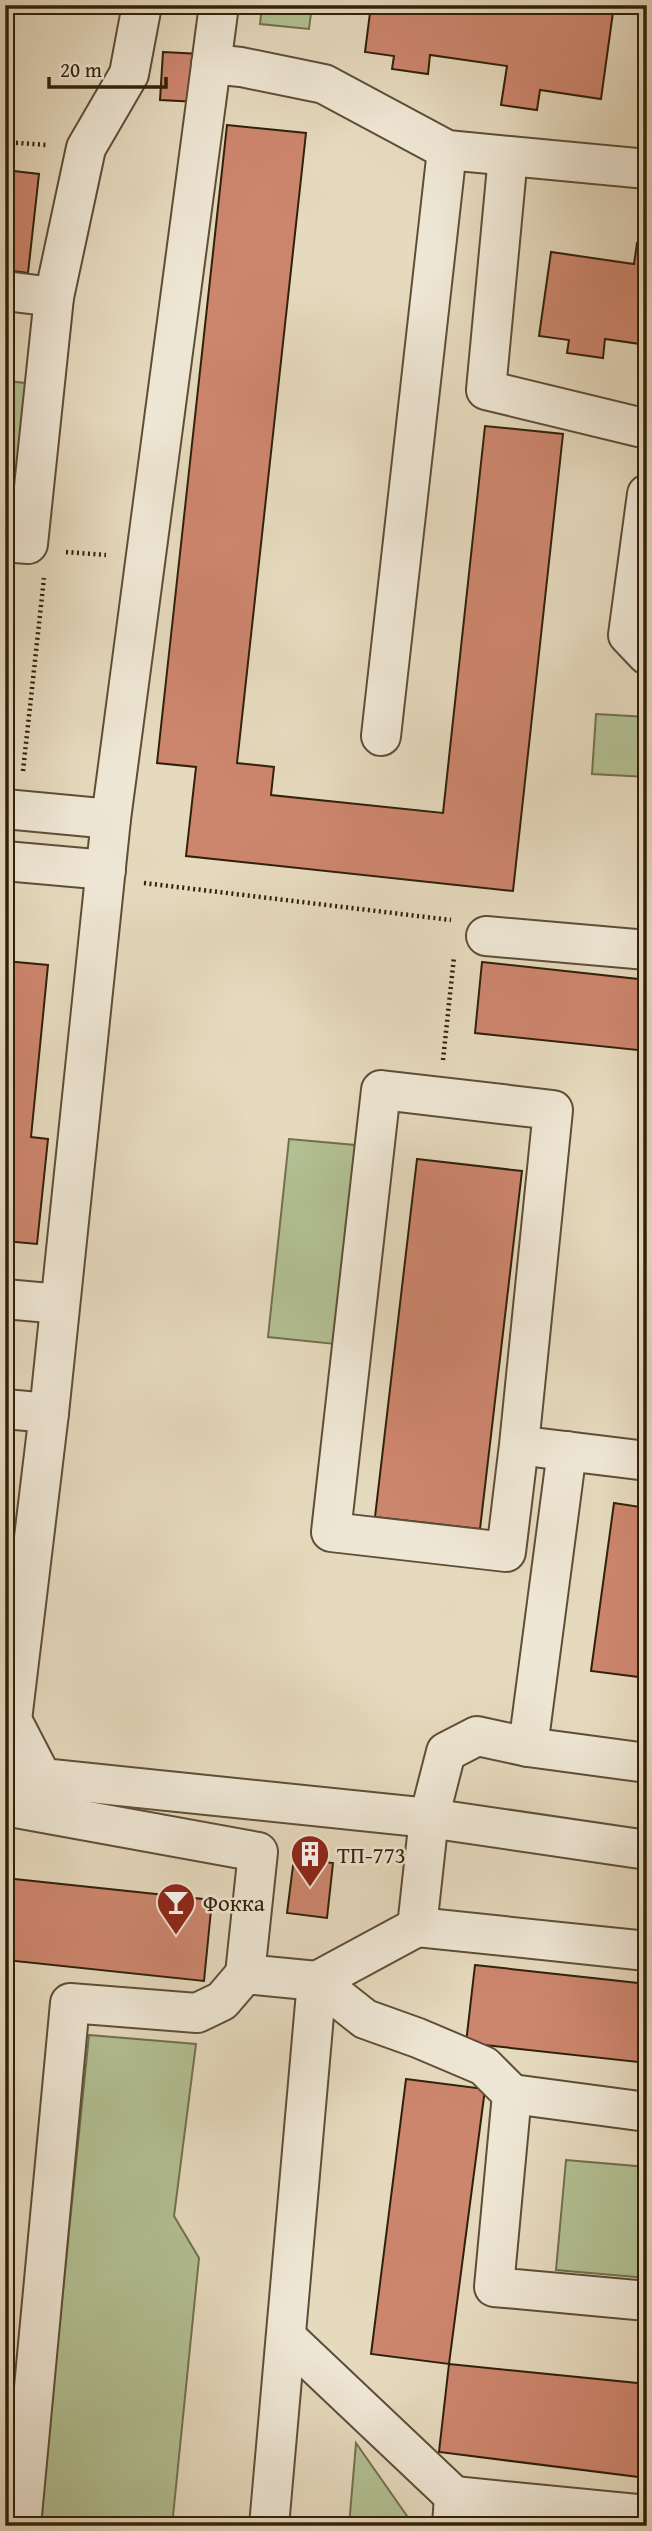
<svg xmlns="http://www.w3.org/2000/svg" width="652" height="2531" font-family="'Gentium Book Plus',serif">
  <rect width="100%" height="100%" fill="#e6dabe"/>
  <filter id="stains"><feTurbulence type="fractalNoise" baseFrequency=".00286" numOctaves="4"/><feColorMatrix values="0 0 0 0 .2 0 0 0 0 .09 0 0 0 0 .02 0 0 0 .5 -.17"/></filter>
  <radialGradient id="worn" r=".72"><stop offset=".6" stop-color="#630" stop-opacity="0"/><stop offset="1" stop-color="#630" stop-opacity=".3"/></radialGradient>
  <g fill="#b2c093" stroke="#72704e" stroke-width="2">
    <path d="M262 5H312L309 29 260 24Z"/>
    <path d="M5 381 26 383 14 502 5 501Z"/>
    <path d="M596 714 647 717V777L592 774Z"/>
    <path d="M289 1139 355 1145 335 1344 268 1337Z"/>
    <path d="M89 2035 196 2044 174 2216 199 2258 172 2526H39Z"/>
    <path d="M566 2160 647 2167V2278L556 2270Z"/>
    <path d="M356 2443 414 2526H349Z"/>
  </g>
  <g fill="#cd866e" stroke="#312009" stroke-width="2">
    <path d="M371 5H614L601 99 540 90 537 110 501 105 507 66 430 55 428 74 392 69 394 56 365 52Z"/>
    <path d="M163 52 201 54 198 102 160 100Z"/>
    <path d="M227 125 306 133 237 763 274 767 271 795 443 813 485 426 563 434 513 891 186 856 196 767 157 763Z"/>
    <path d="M5 170 39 174 28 273 5 270Z"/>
    <path d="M637 243 647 244V345L605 339 603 358 567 353 569 340 539 336 551 252 634 264Z"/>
    <path d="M5 961 48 965 31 1137 48 1139 37 1244 5 1241Z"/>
    <path d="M482 962 647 980V1051L475 1033Z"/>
    <path d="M417 1159 522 1171 480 1529 375 1517Z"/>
    <path d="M614 1503 647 1508V1678L591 1671Z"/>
    <path d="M294 1858 333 1863 327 1918 287 1913Z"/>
    <path d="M5 1878 212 1900 204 1981 6 1960 5 1963Z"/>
    <path d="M475 1965 647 1984V2063L466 2043Z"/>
    <path d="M406 2079 485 2089 449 2364 371 2354Z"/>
    <path d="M449 2364 647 2384V2478L439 2452Z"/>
  </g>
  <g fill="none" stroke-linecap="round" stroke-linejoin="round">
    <g stroke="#5e4e36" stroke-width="42">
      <g id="minor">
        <path d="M211 64 241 67 324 84 447 150 647 169"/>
        <path d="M508 156 486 390 647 429"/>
        <path d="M5 291 54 297"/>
        <path d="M647 494 628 635 647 655"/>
        <path d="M5 542 28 544 54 297 86 148 129 74 142 5"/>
        <path d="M381 736 447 150"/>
        <path d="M5 809 111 819"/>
        <path d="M5 861 106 870"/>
        <path d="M486 936 647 950"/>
        <path d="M381 1090 553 1110 519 1445 506 1552 331 1532Z"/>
        <path d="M5 1299 60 1304"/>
        <path d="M5 1409 49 1413"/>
        <path d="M541 1448 647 1461"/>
        <path d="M13 1722 42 1778 429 1818 647 1850"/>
        <path d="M528 1747 567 1451"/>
        <path d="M647 1763 528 1747 477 1736 446 1752 429 1818 417 1927 317 1981 365 2019 418 2038 484 2066 512 2094 494 2287 647 2301"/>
        <path d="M5 1806 258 1852 245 1974 317 1981 269 2526"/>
        <path d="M9 1806 12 1720 49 1413 111 819 219 5"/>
        <path d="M417 1927 647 1951"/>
        <path d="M512 2094 647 2112"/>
        <path d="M286 2337 454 2496"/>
        <path d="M21 2526 70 2003 197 2013 222 2001 245 1974"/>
        <path d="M452 2526 454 2496 647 2515"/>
      </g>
    </g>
    <g stroke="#312009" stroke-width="4.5" stroke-dasharray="2 3.5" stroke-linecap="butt">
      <path d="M5 142 47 145"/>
      <path d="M66 552 106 555"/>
      <path d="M23 771 44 578"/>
      <path d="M144 883 451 920"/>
      <path d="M443 1060 454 957"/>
    </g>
    <use href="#minor" stroke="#efe7d5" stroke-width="38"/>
  </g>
  <defs>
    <g id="building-pin" transform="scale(2.0125)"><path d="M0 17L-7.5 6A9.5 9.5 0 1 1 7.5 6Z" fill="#8f2418" stroke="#efe7d5"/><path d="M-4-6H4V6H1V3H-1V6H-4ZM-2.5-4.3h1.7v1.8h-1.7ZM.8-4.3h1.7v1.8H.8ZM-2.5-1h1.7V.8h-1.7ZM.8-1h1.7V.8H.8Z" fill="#fff"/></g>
    <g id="bar-pin" transform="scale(2.0125)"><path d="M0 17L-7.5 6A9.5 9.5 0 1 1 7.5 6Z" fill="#8f2418" stroke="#efe7d5"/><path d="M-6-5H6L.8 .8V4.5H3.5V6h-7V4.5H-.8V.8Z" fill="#fff"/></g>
  </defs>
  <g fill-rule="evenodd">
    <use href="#building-pin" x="310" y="1854"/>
    <use href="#bar-pin" x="176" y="1902"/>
  </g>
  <g text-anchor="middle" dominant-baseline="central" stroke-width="5" stroke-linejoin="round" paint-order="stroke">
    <g font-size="23" fill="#312009" stroke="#efe7d5" text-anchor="start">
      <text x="337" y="1854">ТП-773</text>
      <text x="203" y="1902">Фокка</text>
    </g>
  </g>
  <rect width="652" height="2531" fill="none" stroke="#e6dabe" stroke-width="28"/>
  <rect x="7" y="7" width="638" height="2517" fill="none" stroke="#312009" stroke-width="3.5"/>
  <rect x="14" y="14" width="624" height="2503" fill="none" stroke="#312009" stroke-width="2"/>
  <path d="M49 77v10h117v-10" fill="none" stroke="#312009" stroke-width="3.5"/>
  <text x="60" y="77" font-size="21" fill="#312009" stroke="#efe7d5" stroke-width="5" paint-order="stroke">20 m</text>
  <rect width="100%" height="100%" filter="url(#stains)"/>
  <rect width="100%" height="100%" fill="url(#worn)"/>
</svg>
